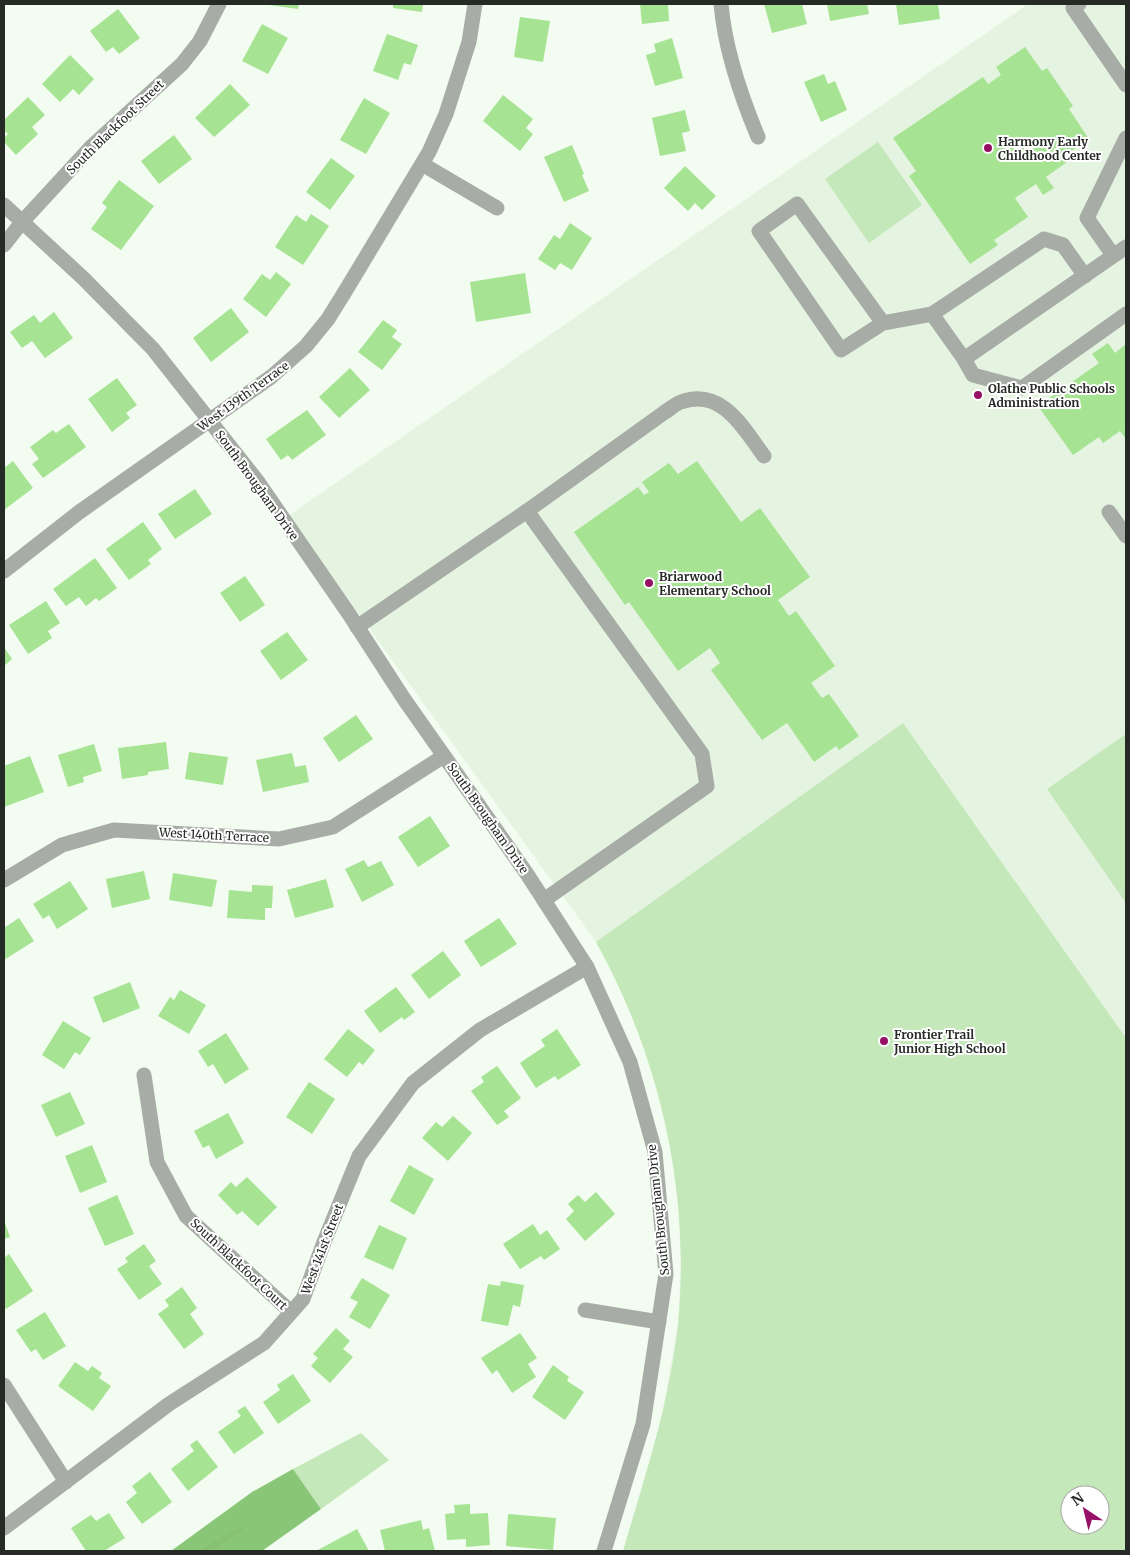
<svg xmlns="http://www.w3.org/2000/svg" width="1130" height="1555" font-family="Merriweather,serif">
  <rect width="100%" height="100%" fill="#f3fcf0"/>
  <path fill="#e5f4e1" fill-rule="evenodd" d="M1028 4H1126V1551H623L661 1420 678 1324 681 1264 678 1205 672 1157 663 1111 650 1064 633 1019 608 962 596 942 288 516ZM1070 1495H1100V1525H1070Z"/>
  <g fill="#c4e8b9" fill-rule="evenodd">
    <path d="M878 142 922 205 869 243 825 179Z"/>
    <path d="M903 723 1126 1038V1551H623C645 1477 670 1402 678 1324 691 1193 660 1057 596 942ZM1070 1495H1100V1525H1070Z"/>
    <path d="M1126 734V903L1047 789Z"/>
    <path d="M361 1433 389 1460 321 1509 293 1469Z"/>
  </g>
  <path fill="#8ac678" d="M293 1469 321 1509 262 1551H171L252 1492Z"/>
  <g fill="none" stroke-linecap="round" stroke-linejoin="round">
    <path stroke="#86c174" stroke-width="5.5" d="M204 1551 240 1530"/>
  </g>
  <g fill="#a6e393">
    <path d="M269 4H299L298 9 269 5Z"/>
    <path d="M393 4H423L422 12 393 8Z"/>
    <path d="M640 4H668L669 21 642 24Z"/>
    <path d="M764 4H802L807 24 772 33Z"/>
    <path d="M827 4H867L869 14 830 21Z"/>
    <path d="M896 4H938L940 19 899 25Z"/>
    <path d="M118 9 140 38 119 54 113 47 106 52 90 31Z"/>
    <path d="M520 17 550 21 543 62 514 57Z"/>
    <path d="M262 24 288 38 268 74 242 61Z"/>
    <path d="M387 34 418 45 411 65 404 63 398 80 373 71Z"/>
    <path d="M672 38 683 78 655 86 646 55 656 52 654 44Z"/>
    <path d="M1025 47 1042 71 1047 68 1073 106 1069 109 1089 139 1064 156 1067 162 1046 177 1054 188 1043 195 1036 184 1015 198 1028 217 994 240 998 245 970 264 909 176 916 171 893 138 983 77 988 84 1001 75 996 67Z"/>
    <path d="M70 55 94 79 79 95 73 89 60 102 42 84Z"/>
    <path d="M824 74 828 84 835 81 847 110 821 122 804 82Z"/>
    <path d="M230 84 250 105 214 137 195 118Z"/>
    <path d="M503 95 533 119 526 128 533 134 520 151 483 121Z"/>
    <path d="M28 97 45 115 32 127 38 134 16 155 4 142V138L8 134 4 130V120Z"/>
    <path d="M364 98 390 113 366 154 340 140Z"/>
    <path d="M685 110 690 131 682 133 686 151 660 156 652 118Z"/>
    <path d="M174 135 192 159 159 184 141 161Z"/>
    <path d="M572 145 584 174 582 175 589 191 564 202 544 157Z"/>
    <path d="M331 158 355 176 330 210 306 192Z"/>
    <path d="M685 166 716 196 702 210 695 203 688 211 664 188Z"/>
    <path d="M119 180 154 206 121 250 91 229 107 207 102 203Z"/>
    <path d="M311 214 329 226 303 265 275 247 296 215 306 222Z"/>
    <path d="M570 223 592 238 572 270 560 263 555 270 538 259 554 235 560 239Z"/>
    <path d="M276 272 291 284 266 317 243 299 262 274 270 280Z"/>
    <path d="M525 273 531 313 476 322 470 282Z"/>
    <path d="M231 308 249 332 211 362 193 338Z"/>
    <path d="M54 312 73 338 45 358 32 341 22 348 10 332 34 315 40 323Z"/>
    <path d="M383 320 397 330 392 337 402 344 382 370 358 352Z"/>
    <path d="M1108 343 1115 353 1126 344V439L1120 431 1103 443 1099 437 1073 455 1038 406 1099 363 1092 354Z"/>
    <path d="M350 368 370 390 339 418 319 397Z"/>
    <path d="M117 378 137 405 126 413 130 418 112 432 88 399Z"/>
    <path d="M307 410 326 435 292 460 288 455 281 460 266 439Z"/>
    <path d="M69 424 86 447 43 478 32 464 39 459 30 447 53 430 56 433Z"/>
    <path d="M13 461 33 488 4 510V468Z"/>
    <path d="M697 461 741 522 760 508 810 577 778 600 789 616 796 611 835 666 811 683 822 698 829 694 859 736 839 750 836 746 814 762 787 723 762 740 711 670 720 663 710 648 678 671 629 602 625 605 574 532 638 487 644 495 649 492 642 482 669 463 678 474Z"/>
    <path d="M195 489 212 514 175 539 158 514Z"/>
    <path d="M143 522 162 549 148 560 151 564 129 580 106 549Z"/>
    <path d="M95 558 117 588 99 601 96 598 86 606 79 597 66 606 53 589Z"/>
    <path d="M245 576 265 605 240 622 220 593Z"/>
    <path d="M46 601 60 623 48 631 52 638 28 654 9 625Z"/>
    <path d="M287 632 308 660 281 680 260 651Z"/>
    <path d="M4 647 12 659 4 666Z"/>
    <path d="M356 715 373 739 339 762 323 738Z"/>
    <path d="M166 742 169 769 148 772V775L122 779 118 748Z"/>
    <path d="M94 744 102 771 83 777 84 782 68 787 58 755Z"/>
    <path d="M189 752 228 757 223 785 185 779Z"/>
    <path d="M292 753 295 767 306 765 309 782 263 792 256 760Z"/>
    <path d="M30 756 44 792 4 807V766Z"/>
    <path d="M430 816 450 846 418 867 398 837Z"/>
    <path d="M364 860 368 867 381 861 394 885 362 902 345 869Z"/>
    <path d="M144 871 150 899 112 908 106 879Z"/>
    <path d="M173 873 217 880 212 907 169 900Z"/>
    <path d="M326 879 334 907 295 918 287 890Z"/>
    <path d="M70 881 88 909 57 929 49 915 43 919 33 904Z"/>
    <path d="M252 885 273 886 272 908H265V920L227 918 229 890 252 892Z"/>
    <path d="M19 918 34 941 4 960V928Z"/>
    <path d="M499 918 517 944 481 967 464 941Z"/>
    <path d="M443 951 461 975 429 999 411 975Z"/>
    <path d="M130 982 140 1008 103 1023 93 997Z"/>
    <path d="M396 987 415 1012 404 1020 402 1017 380 1033 364 1011Z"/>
    <path d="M180 990 206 1005 189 1034 158 1016 170 997 174 1000Z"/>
    <path d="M63 1021 91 1038 80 1055 75 1052 64 1069 42 1055Z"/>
    <path d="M348 1029 375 1050 363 1065 359 1062 347 1077 324 1059Z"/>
    <path d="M557 1029 581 1065 558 1080 555 1076 536 1088 520 1063 545 1046 541 1040Z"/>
    <path d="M226 1033 249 1069 225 1084 213 1064 208 1067 198 1051Z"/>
    <path d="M497 1066 521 1098 504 1111 509 1117 497 1125 471 1091 484 1082 481 1077Z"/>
    <path d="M309 1082 335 1099 312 1134 286 1117Z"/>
    <path d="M70 1092 85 1124 56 1137 41 1105Z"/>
    <path d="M228 1113 244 1143 216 1159 209 1145 203 1148 194 1131Z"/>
    <path d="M453 1116 472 1133 448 1161 422 1138 436 1122 442 1127Z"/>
    <path d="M92 1145 107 1182 80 1193 65 1156Z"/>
    <path d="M409 1165 434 1179 414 1215 390 1201Z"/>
    <path d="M247 1177 277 1207 258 1226 242 1211 237 1215 218 1195 231 1182 236 1187Z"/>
    <path d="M596 1192 615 1214 585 1241 566 1219 574 1211 568 1204 578 1195 585 1202Z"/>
    <path d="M117 1195 134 1234 105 1246 88 1208Z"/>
    <path d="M4 1220 10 1237 4 1239Z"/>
    <path d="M533 1224 540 1235 547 1230 560 1249 544 1260 541 1256 520 1269 503 1244Z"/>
    <path d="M379 1225 407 1238 393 1270 364 1257Z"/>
    <path d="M144 1244 156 1261 149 1266 162 1284 139 1300 117 1269 128 1262 125 1258Z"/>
    <path d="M9 1254 33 1291 6 1309 4 1306V1258Z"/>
    <path d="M362 1278 390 1295 370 1329 349 1317 358 1302 350 1298Z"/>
    <path d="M501 1281 524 1285 520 1307 513 1305 508 1326 481 1321 488 1284 500 1286Z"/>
    <path d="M182 1287 197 1308 190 1314 204 1334 184 1349 158 1314 169 1306 165 1300Z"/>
    <path d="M45 1312 66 1346 43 1360 36 1349 31 1352 16 1330Z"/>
    <path d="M336 1328 350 1341 343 1349 353 1357 330 1383 311 1366 318 1358 313 1354Z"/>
    <path d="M520 1333 537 1358 528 1364 536 1377 512 1393 497 1370 492 1374 481 1358Z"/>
    <path d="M75 1362 88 1371 92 1366 102 1373 99 1378 111 1386 93 1411 58 1386Z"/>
    <path d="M553 1365 569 1377 567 1381 584 1392 565 1420 532 1397Z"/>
    <path d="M293 1374 311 1401 278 1424 263 1402 280 1390 277 1385Z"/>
    <path d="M245 1406 264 1433 234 1454 218 1432 241 1416 237 1411Z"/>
    <path d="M197 1440 218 1467 188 1491 171 1469 194 1451 190 1445Z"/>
    <path d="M150 1472 172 1502 142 1524 126 1502 137 1493 132 1486Z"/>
    <path d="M470 1504V1514L488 1513 490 1545 466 1547V1539L447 1540 445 1514 455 1513 454 1505Z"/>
    <path d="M109 1513 125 1538 104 1551H86L71 1528 91 1515 96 1521Z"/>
    <path d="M508 1514 556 1518 553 1550 506 1546Z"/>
    <path d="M421 1520 423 1530 429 1528 435 1551H385L380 1530Z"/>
    <path d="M357 1529 369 1551H316Z"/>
  </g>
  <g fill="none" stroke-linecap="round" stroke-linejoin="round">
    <g stroke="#a8aca7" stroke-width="15">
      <path d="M721 4C725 50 740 94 758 137"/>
      <path d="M1079 4 1073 8 1126 85"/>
      <path d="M422 164 497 208"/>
      <path d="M4 205 83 278 153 349 258 482 349 614 404 699 527 874 587 967 630 1062 655 1152 666 1274 643 1424 604 1551"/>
      <path d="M4 245 22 222 91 147 182 64 200 41 219 4"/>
      <path d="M1113 255 1087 218 1126 138"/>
      <path d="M932 314 1044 239 1063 245 1085 276"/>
      <path d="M883 323 797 204 759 231 841 350 883 323 932 314 964 359 1126 247"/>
      <path d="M964 359 973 375 1022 388 1126 314"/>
      <path d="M527 511 665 412C670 409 675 404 681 402 722 387 744 429 764 456"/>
      <path d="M1109 512 1126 536"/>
      <path d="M4 571 78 513 271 377 306 346 328 319 346 290 429 152 446 114 469 42 475 4"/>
      <path d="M357 627 527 511 702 754 707 786 544 900"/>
      <path d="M4 880 62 845 114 830 279 839 333 827 444 756"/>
      <path d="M144 1075 157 1162 186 1216 291 1312"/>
      <path d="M585 1310 659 1322"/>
      <path d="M4 1385 66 1482"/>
      <path d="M4 1528 169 1404 264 1343 303 1299 324 1242 359 1156 413 1083 480 1030 587 967"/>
    </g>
  </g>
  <g fill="#961066" stroke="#fff" stroke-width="2">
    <circle cx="988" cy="148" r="5"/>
    <circle cx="978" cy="395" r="5"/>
    <circle cx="649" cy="583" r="5"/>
    <circle cx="884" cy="1041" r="5"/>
  </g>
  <g text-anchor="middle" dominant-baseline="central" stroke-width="4" stroke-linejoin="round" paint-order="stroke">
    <g font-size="12" fill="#262a25" stroke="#fff">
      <text transform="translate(115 127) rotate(-44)">South Blackfoot Street</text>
      <text transform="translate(243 396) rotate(-36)">West 139th Terrace</text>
      <text transform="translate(257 485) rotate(54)">South Brougham Drive</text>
      <text transform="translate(488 818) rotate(55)">South Brougham Drive</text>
      <text transform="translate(214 835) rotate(3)">West 140th Terrace</text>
      <text transform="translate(658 1210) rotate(-96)">South Brougham Drive</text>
      <text transform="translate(322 1249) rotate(-69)">West 141st Street</text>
      <text transform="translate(239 1264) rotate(43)">South Blackfoot Court</text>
    </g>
    <g font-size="12" font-weight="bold" fill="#262a25" stroke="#fff" text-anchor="start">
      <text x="998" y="141">Harmony Early<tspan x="998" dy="14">Childhood Center</tspan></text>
      <text x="988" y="388">Olathe Public Schools<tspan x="988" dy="14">Administration</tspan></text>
      <text x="659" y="576">Briarwood<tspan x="659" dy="14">Elementary School</tspan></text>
      <text x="894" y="1034">Frontier Trail<tspan x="894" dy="14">Junior High School</tspan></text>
    </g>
  </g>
  <rect width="1130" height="1555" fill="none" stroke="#262a25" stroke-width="10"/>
  <g transform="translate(1085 1510) rotate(325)"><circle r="24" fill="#ffffff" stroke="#a8aaa8"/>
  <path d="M0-4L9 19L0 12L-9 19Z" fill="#961066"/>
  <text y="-8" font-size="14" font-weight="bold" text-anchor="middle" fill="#262a25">N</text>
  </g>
</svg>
